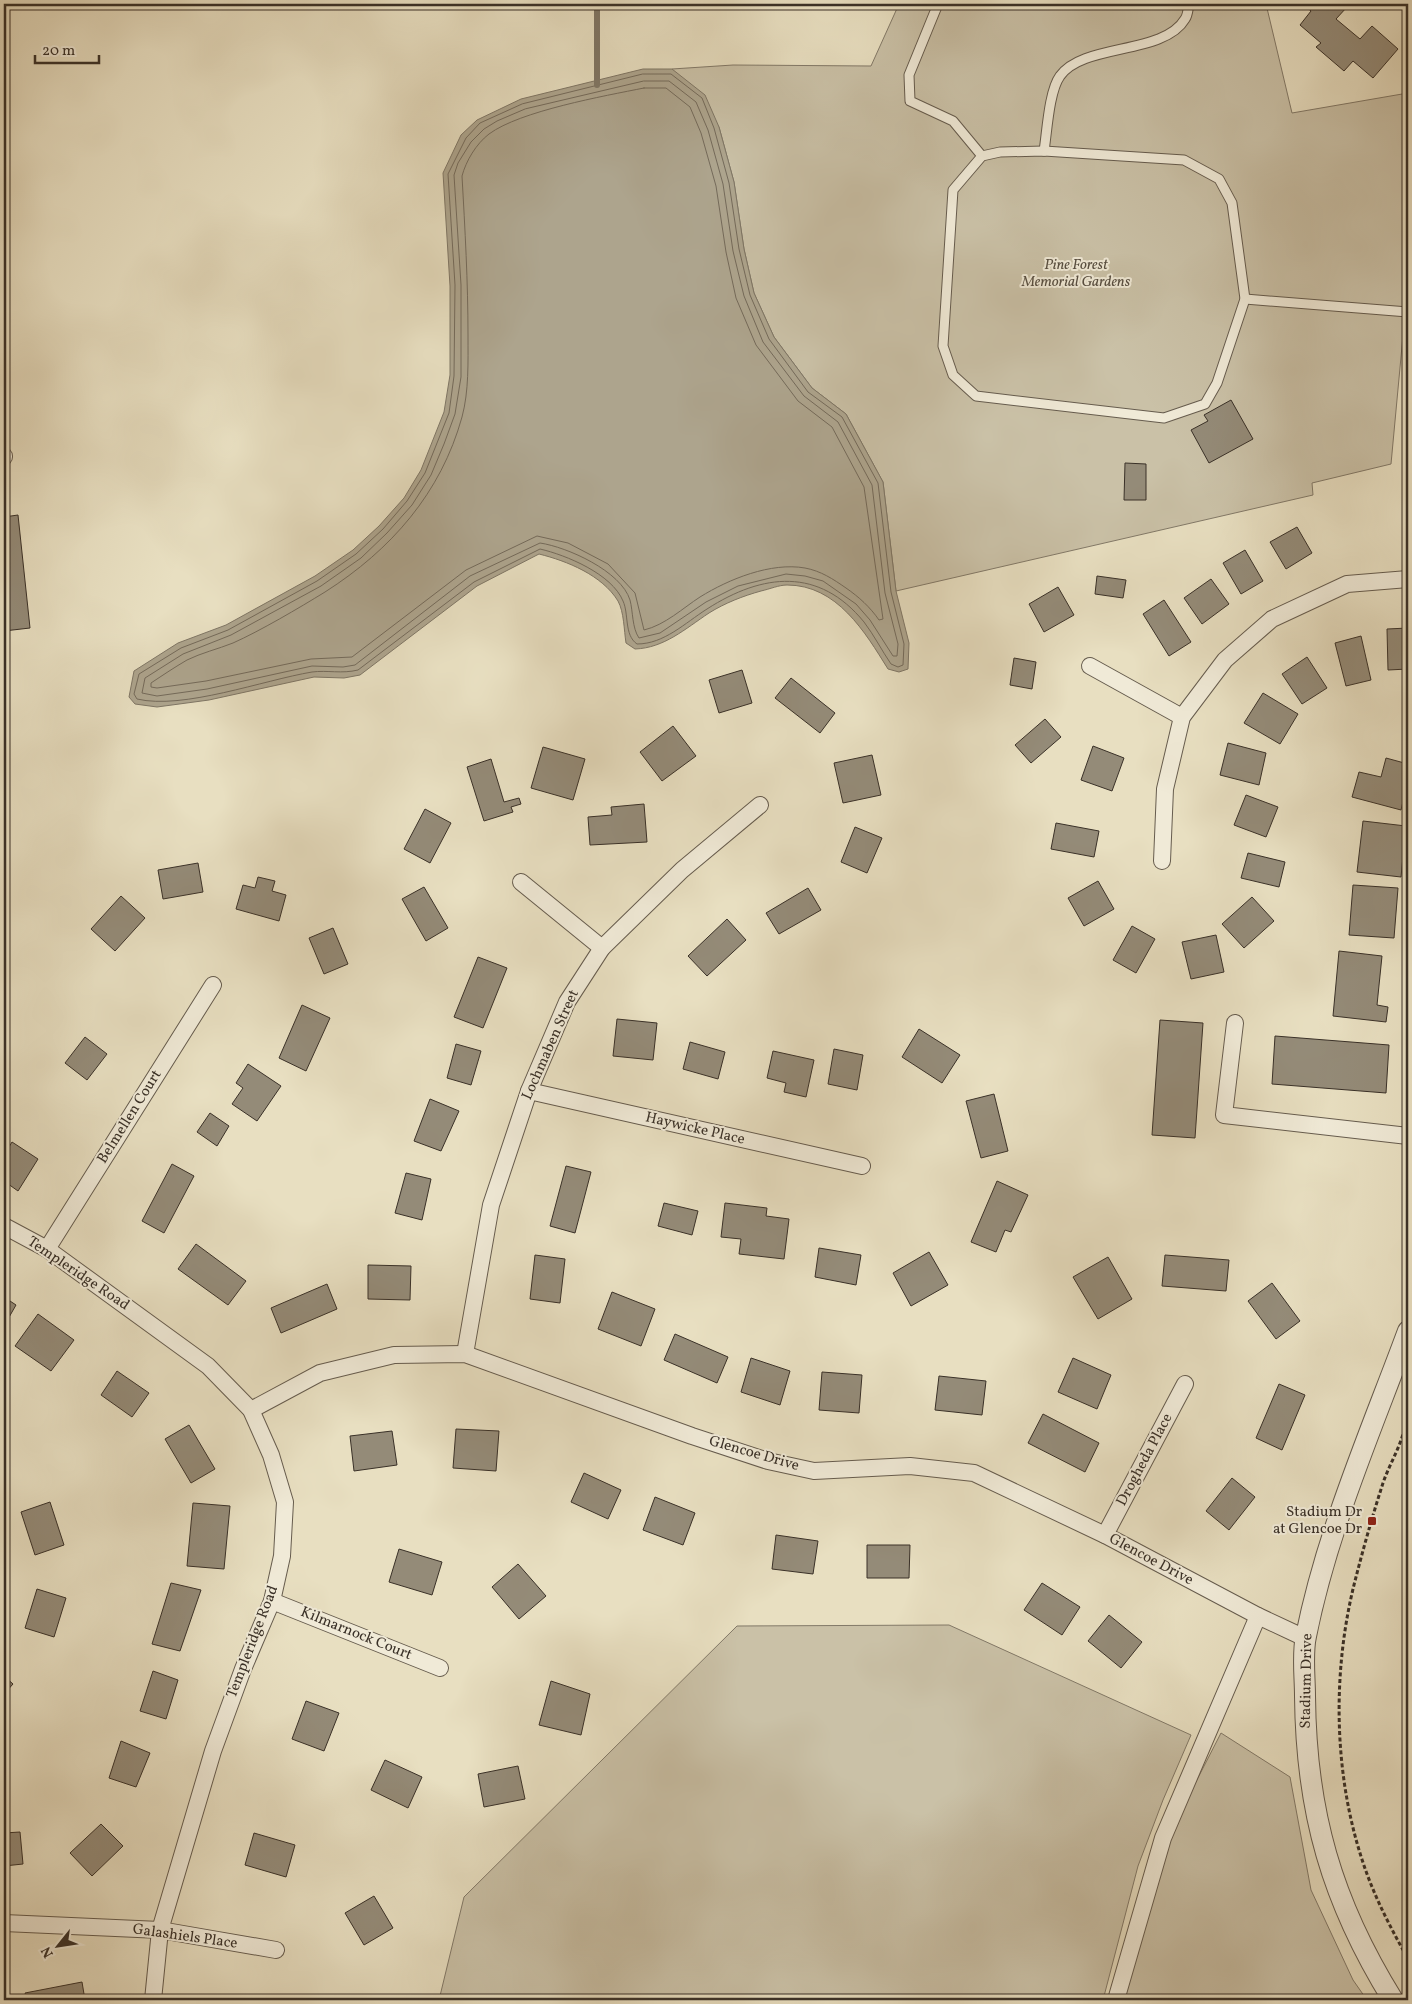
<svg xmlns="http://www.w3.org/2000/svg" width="1412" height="2004" font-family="Vollkorn,serif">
  <rect width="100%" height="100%" fill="#e8dfc1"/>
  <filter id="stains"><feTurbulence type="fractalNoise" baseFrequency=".004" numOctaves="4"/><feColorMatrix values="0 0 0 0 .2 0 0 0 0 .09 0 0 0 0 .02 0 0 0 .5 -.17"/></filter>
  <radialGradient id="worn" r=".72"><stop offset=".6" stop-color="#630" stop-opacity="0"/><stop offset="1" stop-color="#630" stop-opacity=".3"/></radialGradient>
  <g fill="#cac1a7" stroke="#827968">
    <path d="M899 4H1266L1292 113 1408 93V314H1405L1391 464 1312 483 1313 495 896 591 883 482 846 414 812 388 774 337 754 293 744 249 734 182 719 127 672 69 733 65 871 66Z"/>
    <path d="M949 1625 1191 1735 1163 1800 1138 1866 1103 2000H439L464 1897 737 1626Z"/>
    <path d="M1221 1733 1290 1777 1311 1890 1353 1980 1367 2000H1122L1158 1874 1184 1805Z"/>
  </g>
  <path fill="#ada48d" stroke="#7f7665" d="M643 69H672L705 95 719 127 734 182 744 249 754 293 774 337 812 388 846 414 883 482 896 591 909 643 908 669 899 672 888 669C865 632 837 585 787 585 779 585 770 589 761 591 743 596 725 603 709 613 685 629 664 648 635 649L626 643C624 630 624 612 618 601 602 575 567 561 539 554L477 586 360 675 344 678 314 677 209 700 157 707 135 704 129 697 134 671 178 643 226 625 315 576 353 550 379 526 404 498 421 470 444 412 450 375V286L443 173 461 135 477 120 521 99Z"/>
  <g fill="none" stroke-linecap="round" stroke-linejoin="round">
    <g stroke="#746a5a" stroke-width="1">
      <path d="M643 74H671L702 98 714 128 729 183 739 249 750 295 769 339 808 392 842 417 878 483 891 592 904 644 903 665 898 667 891 664C882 651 874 635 864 622 819 567 763 573 707 609 685 623 664 644 637 644 624 635 629 614 623 601 612 574 566 555 540 549L474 582 358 670C342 674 327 670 312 672 264 680 183 710 137 699L134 694 139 674 181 648 228 630 317 581 356 554 383 529 407 501 425 473 449 413 454 376 455 285 448 174 466 138 480 123 522 104Z"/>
      <path d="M644 81H669L696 102 708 130 723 184 733 251 744 296 763 342 804 396 838 422 872 485 885 593 898 644 897 656H893L870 620 856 604 823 581 805 576 786 574 738 586 706 602 660 633 639 638C632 628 633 611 630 600 621 571 567 547 540 543L470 576 355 665 343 667 312 666 207 689 157 696 142 693 145 678 183 654 231 635 321 586 361 558 387 533 412 505 431 475 444 444 455 414 461 377V285L454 175 458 163 471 142 484 129 497 121 525 109Z"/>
      <path d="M644 88H666L690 107 701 133 716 186 726 252 736 298 756 345 798 401 832 427 864 487 883 619 879 620C870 607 859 597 846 588 833 579 821 571 805 568 771 562 729 579 700 597 683 608 665 625 644 630L635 593 608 564 568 543 537 536 466 570 352 657 311 659 206 681 157 688 151 687V683C163 675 175 667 187 660 201 653 218 649 233 643 260 631 299 608 325 592 391 550 441 493 462 417 469 391 468 362 468 335 468 282 465 229 462 176 466 161 476 144 489 134 520 111 604 96 644 88Z"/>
    </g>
    <path stroke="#7f7665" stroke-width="6" d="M597 4V85"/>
  </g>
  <g fill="#948b78" stroke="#3a3128">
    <path d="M1303 4H1343L1347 7 1336 19 1360 39 1372 26 1398 49 1373 78 1353 61 1344 71 1316 47 1321 43 1300 25 1311 11Z"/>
    <path d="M1231 400 1253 439 1209 463 1191 430 1208 421 1204 415Z"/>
    <path d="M1125 463 1146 464V500H1124Z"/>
    <path d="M18 515 30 628 4 631V517Z"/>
    <path d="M1297 527 1312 553 1286 569 1270 542Z"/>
    <path d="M1245 550 1263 581 1241 594 1223 563Z"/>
    <path d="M1097 576 1126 580 1123 598 1095 594Z"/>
    <path d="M1211 579 1229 604 1202 624 1184 598Z"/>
    <path d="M1058 587 1074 615 1044 632 1029 604Z"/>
    <path d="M1164 600 1191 642 1169 656 1143 614Z"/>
    <path d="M1408 628V669L1388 670 1387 629Z"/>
    <path d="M1361 636 1371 680 1346 686 1335 643Z"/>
    <path d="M1307 657 1327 688 1302 704 1282 674Z"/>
    <path d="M1014 658 1036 662 1032 689 1010 685Z"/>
    <path d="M742 670 752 703 719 713 709 680Z"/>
    <path d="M791 678 835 713 820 733 775 698Z"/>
    <path d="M1263 693 1298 714 1280 744 1244 723Z"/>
    <path d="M1045 719 1061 737 1031 763 1015 745Z"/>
    <path d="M673 726 696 756 662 781 640 752Z"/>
    <path d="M1228 743 1266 753 1259 785 1220 775Z"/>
    <path d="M1093 746 1124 758 1112 791 1081 780Z"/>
    <path d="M543 747 585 759 573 800 531 788Z"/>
    <path d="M872 755 881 795 843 803 834 763Z"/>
    <path d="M1386 758 1408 764V780L1401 810 1352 797 1359 772 1381 777Z"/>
    <path d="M491 759 504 802 519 798 521 804 511 807 513 812 484 821 467 767Z"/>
    <path d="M1246 795 1278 807 1266 837 1234 825Z"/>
    <path d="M644 804 647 842 590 845 588 817 612 815 611 807Z"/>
    <path d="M425 809 451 823 430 863 404 849Z"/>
    <path d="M1363 821 1406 826 1401 877 1357 872Z"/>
    <path d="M1056 823 1099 831 1094 857 1051 849Z"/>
    <path d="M855 827 882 838 867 873 841 862Z"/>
    <path d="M1248 853 1285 862 1279 887 1241 878Z"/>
    <path d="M198 863 203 892 163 899 158 870Z"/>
    <path d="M258 877 275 881 272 891 286 895 279 921 236 909 243 885 255 888Z"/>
    <path d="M1098 881 1114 909 1084 926 1068 898Z"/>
    <path d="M1353 885 1398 888 1394 938 1349 935Z"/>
    <path d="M424 887 448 928 426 941 402 899Z"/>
    <path d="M808 888 821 910 779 934 766 913Z"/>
    <path d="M121 896 145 918 115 951 91 929Z"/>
    <path d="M1252 897 1274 921 1244 948 1222 924Z"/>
    <path d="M727 919 746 940 707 976 688 956Z"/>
    <path d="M1132 926 1155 939 1136 973 1113 960Z"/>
    <path d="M333 928 348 964 324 974 309 938Z"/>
    <path d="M1216 935 1224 972 1191 979 1182 942Z"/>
    <path d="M1339 951 1382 956 1377 1005 1388 1007 1386 1022 1333 1016Z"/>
    <path d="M478 957 507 968 483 1028 454 1017Z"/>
    <path d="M302 1005 330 1018 306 1071 279 1058Z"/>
    <path d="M617 1019 657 1023 653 1060 613 1056Z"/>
    <path d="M1160 1020 1203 1023 1195 1138 1152 1135Z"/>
    <path d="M919 1029 960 1055 942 1083 902 1057Z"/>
    <path d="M1275 1036 1389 1045 1386 1093 1272 1084Z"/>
    <path d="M85 1037 107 1054 87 1080 65 1063Z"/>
    <path d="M690 1042 725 1052 718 1079 683 1069Z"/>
    <path d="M456 1044 481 1051 471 1085 447 1078Z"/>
    <path d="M834 1049 863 1055 857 1090 828 1084Z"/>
    <path d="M773 1051 814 1060 806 1097 784 1092 786 1083 767 1078Z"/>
    <path d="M248 1064 281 1086 257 1121 232 1104 243 1088 236 1083Z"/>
    <path d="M994 1094 1008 1151 981 1158 966 1101Z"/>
    <path d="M430 1099 459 1111 441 1151 414 1141Z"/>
    <path d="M210 1113 229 1126 217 1146 197 1132Z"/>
    <path d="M12 1142 38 1159 18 1191 4 1181V1155Z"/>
    <path d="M172 1164 194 1176 164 1233 142 1221Z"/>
    <path d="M566 1166 591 1172 575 1233 550 1226Z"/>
    <path d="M406 1173 431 1179 422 1220 395 1213Z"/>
    <path d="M997 1181 1028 1195 1011 1232 1005 1230 996 1252 971 1242Z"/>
    <path d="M664 1203 698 1211 692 1235 658 1226Z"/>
    <path d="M725 1203 767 1208 766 1216 789 1219 784 1259 739 1254 741 1239 721 1237Z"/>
    <path d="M196 1244 246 1281 228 1305 178 1269Z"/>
    <path d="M819 1248 861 1255 856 1285 815 1277Z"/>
    <path d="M929 1252 948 1285 911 1306 893 1273Z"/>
    <path d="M535 1255 565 1259 560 1303 530 1299Z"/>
    <path d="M1165 1255 1229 1260 1226 1291 1162 1286Z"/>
    <path d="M1108 1257 1132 1299 1098 1319 1073 1277Z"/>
    <path d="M368 1265 411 1266 410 1300 368 1299Z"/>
    <path d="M1272 1283 1300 1321 1276 1339 1248 1301Z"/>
    <path d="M327 1284 337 1309 281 1333 271 1308Z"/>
    <path d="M612 1292 655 1309 641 1346 598 1329Z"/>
    <path d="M4 1297 16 1305 4 1326Z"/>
    <path d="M38 1314 74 1340 51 1371 15 1346Z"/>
    <path d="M675 1334 728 1357 717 1383 664 1360Z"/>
    <path d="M751 1358 790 1371 780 1405 741 1392Z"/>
    <path d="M1073 1358 1111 1375 1097 1409 1058 1392Z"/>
    <path d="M117 1371 149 1393 132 1417 101 1395Z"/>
    <path d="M822 1372 862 1375 859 1413 819 1410Z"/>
    <path d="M939 1376 986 1381 982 1415 935 1410Z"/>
    <path d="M1279 1384 1305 1395 1282 1450 1256 1438Z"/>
    <path d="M1043 1414 1099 1443 1085 1472 1028 1443Z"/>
    <path d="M189 1425 215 1469 191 1483 165 1439Z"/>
    <path d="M456 1429 499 1431 496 1471 453 1468Z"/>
    <path d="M392 1431 397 1465 354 1471 350 1436Z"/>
    <path d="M584 1473 621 1490 608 1519 571 1502Z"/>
    <path d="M1232 1478 1255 1497 1229 1530 1206 1511Z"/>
    <path d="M655 1497 695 1513 683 1545 643 1530Z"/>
    <path d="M50 1502 64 1545 35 1555 21 1512Z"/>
    <path d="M193 1503 230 1506 224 1569 187 1566Z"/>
    <path d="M776 1535 818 1541 813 1574 772 1569Z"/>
    <path d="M867 1545H910L909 1578H867Z"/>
    <path d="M399 1549 442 1562 432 1595 389 1582Z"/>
    <path d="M518 1564 546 1596 519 1619 492 1587Z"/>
    <path d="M171 1583 201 1590 180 1651 152 1644Z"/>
    <path d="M1042 1583 1080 1607 1062 1635 1024 1610Z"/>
    <path d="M37 1589 66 1598 54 1637 25 1628Z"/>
    <path d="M1109 1615 1142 1642 1121 1668 1088 1641Z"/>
    <path d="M153 1671 178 1680 166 1719 140 1711Z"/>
    <path d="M4 1676 13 1684 4 1694Z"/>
    <path d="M551 1681 590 1694 581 1735 539 1725Z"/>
    <path d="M306 1701 339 1713 324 1751 292 1739Z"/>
    <path d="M121 1741 150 1753 136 1787 109 1778Z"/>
    <path d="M385 1760 422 1777 408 1808 371 1790Z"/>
    <path d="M518 1766 525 1799 484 1807 478 1774Z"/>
    <path d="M101 1824 123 1846 92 1876 70 1853Z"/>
    <path d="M20 1832 23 1864 4 1866V1833Z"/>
    <path d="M254 1833 295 1845 286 1877 245 1865Z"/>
    <path d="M374 1896 393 1928 364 1945 345 1913Z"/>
    <path d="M82 1982 85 2000H27L25 1993Z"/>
  </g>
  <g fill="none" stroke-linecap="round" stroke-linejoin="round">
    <g stroke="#665c4e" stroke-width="11">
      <g id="service">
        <path d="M938 4 909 75 910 101 953 121 982 156"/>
        <path d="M1044 151 1184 160 1219 179 1232 203 1245 299 1217 383 1205 404 1164 418 976 396 953 375 943 346 953 190 982 156 1000 152Z"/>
        <path d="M1044 151C1047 132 1049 91 1060 76 1083 43 1164 55 1185 19 1188 15 1188 8 1189 4"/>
        <path d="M1245 299 1408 312"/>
      </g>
    </g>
    <g stroke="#665c4e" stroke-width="18">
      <g id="minor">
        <path d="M4 457V456"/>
        <path d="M1090 666 1182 717"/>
        <path d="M1162 861 1165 789 1182 717 1225 660 1272 619 1347 584 1408 579"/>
        <path d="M521 882 602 948"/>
        <path d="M1235 1023 1224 1115 1408 1136"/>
        <path d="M529 1091 862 1166"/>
        <path d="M4 1226 47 1249 208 1366 251 1410 271 1455 285 1502 282 1556 272 1601 243 1669 213 1751 160 1930 153 2000"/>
        <path d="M47 1249 213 985"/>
        <path d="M465 1354 491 1205 529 1091 567 1002 602 948 682 870 760 805"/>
        <path d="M251 1410 320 1373 394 1355 465 1354 692 1436 768 1461 814 1471 910 1466 974 1473 1105 1535 1258 1616 1305 1638"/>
        <path d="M1105 1535 1185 1384"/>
        <path d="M272 1601 440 1668"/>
        <path d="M4 1923 160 1930 276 1950"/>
        <path d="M1116 2000 1163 1838 1258 1616"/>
      </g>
    </g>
    <g stroke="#665c4e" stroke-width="22">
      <path id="tertiary" d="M1393 2000C1332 1902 1306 1812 1305 1696 1305 1677 1302 1654 1306 1636 1327 1531 1371 1431 1408 1331"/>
    </g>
    <path stroke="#3a3128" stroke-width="3" stroke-dasharray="4 2.5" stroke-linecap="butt" d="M1408 1396C1406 1407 1406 1419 1404 1430 1400 1448 1389 1465 1383 1483 1373 1514 1364 1546 1356 1577 1331 1672 1333 1781 1367 1874 1378 1904 1393 1932 1408 1959"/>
    <use href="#service" stroke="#f0ead7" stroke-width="9"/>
    <use href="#minor" stroke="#f0ead7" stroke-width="16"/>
    <use href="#tertiary" stroke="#f0ead7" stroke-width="20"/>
  </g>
  <rect fill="#8f2418" stroke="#f0ead7" stroke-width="2" x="1367" y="1516" width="10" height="10" rx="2.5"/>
  <g text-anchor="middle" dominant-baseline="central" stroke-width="4" stroke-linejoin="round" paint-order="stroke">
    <g font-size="15" font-style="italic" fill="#574e41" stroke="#f0ead7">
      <text x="1076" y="265">Pine Forest<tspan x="1076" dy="17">Memorial Gardens</tspan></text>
    </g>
    <g font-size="15" fill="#3a3128" stroke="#f0ead7">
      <text transform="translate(551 1045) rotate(-66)">Lochmaben Street</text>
      <text transform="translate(130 1117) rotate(-58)">Belmellen Court</text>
      <text transform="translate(695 1129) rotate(13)">Haywicke Place</text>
      <text transform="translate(78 1274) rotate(34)">Templeridge Road</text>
      <text transform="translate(754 1454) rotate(16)">Glencoe Drive</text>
      <text transform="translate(1145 1460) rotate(-62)">Drogheda Place</text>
      <text transform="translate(1151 1560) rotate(28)">Glencoe Drive</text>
      <text transform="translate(356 1634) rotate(22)">Kilmarnock Court</text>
      <text transform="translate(253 1642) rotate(-69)">Templeridge Road</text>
      <text transform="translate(1307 1681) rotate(-89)">Stadium Drive</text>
      <text transform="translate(185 1937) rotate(8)">Galashiels Place</text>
    </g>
    <g font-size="15" fill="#3a3128" stroke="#f0ead7" text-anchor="end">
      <text x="1362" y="1512">Stadium Dr<tspan x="1362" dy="17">at Glencoe Dr</tspan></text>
    </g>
  </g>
  <rect width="1412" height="2004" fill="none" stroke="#e8dfc1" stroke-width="20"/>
  <rect x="5" y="5" width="1402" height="1994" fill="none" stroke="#3a3128" stroke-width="2.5"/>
  <rect x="10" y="10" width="1392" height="1984" fill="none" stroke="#3a3128"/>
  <g transform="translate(58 1946) rotate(240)" stroke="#f0ead7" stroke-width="4" paint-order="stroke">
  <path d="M0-4L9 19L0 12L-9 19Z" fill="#3a3128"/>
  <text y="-8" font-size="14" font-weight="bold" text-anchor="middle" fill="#3a3128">N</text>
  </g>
  <path d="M35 55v8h64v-8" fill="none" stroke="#3a3128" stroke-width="2.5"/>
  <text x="42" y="55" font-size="15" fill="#3a3128" stroke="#f0ead7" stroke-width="4" paint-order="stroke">20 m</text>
  <rect width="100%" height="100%" filter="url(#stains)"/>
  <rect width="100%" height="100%" fill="url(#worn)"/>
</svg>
